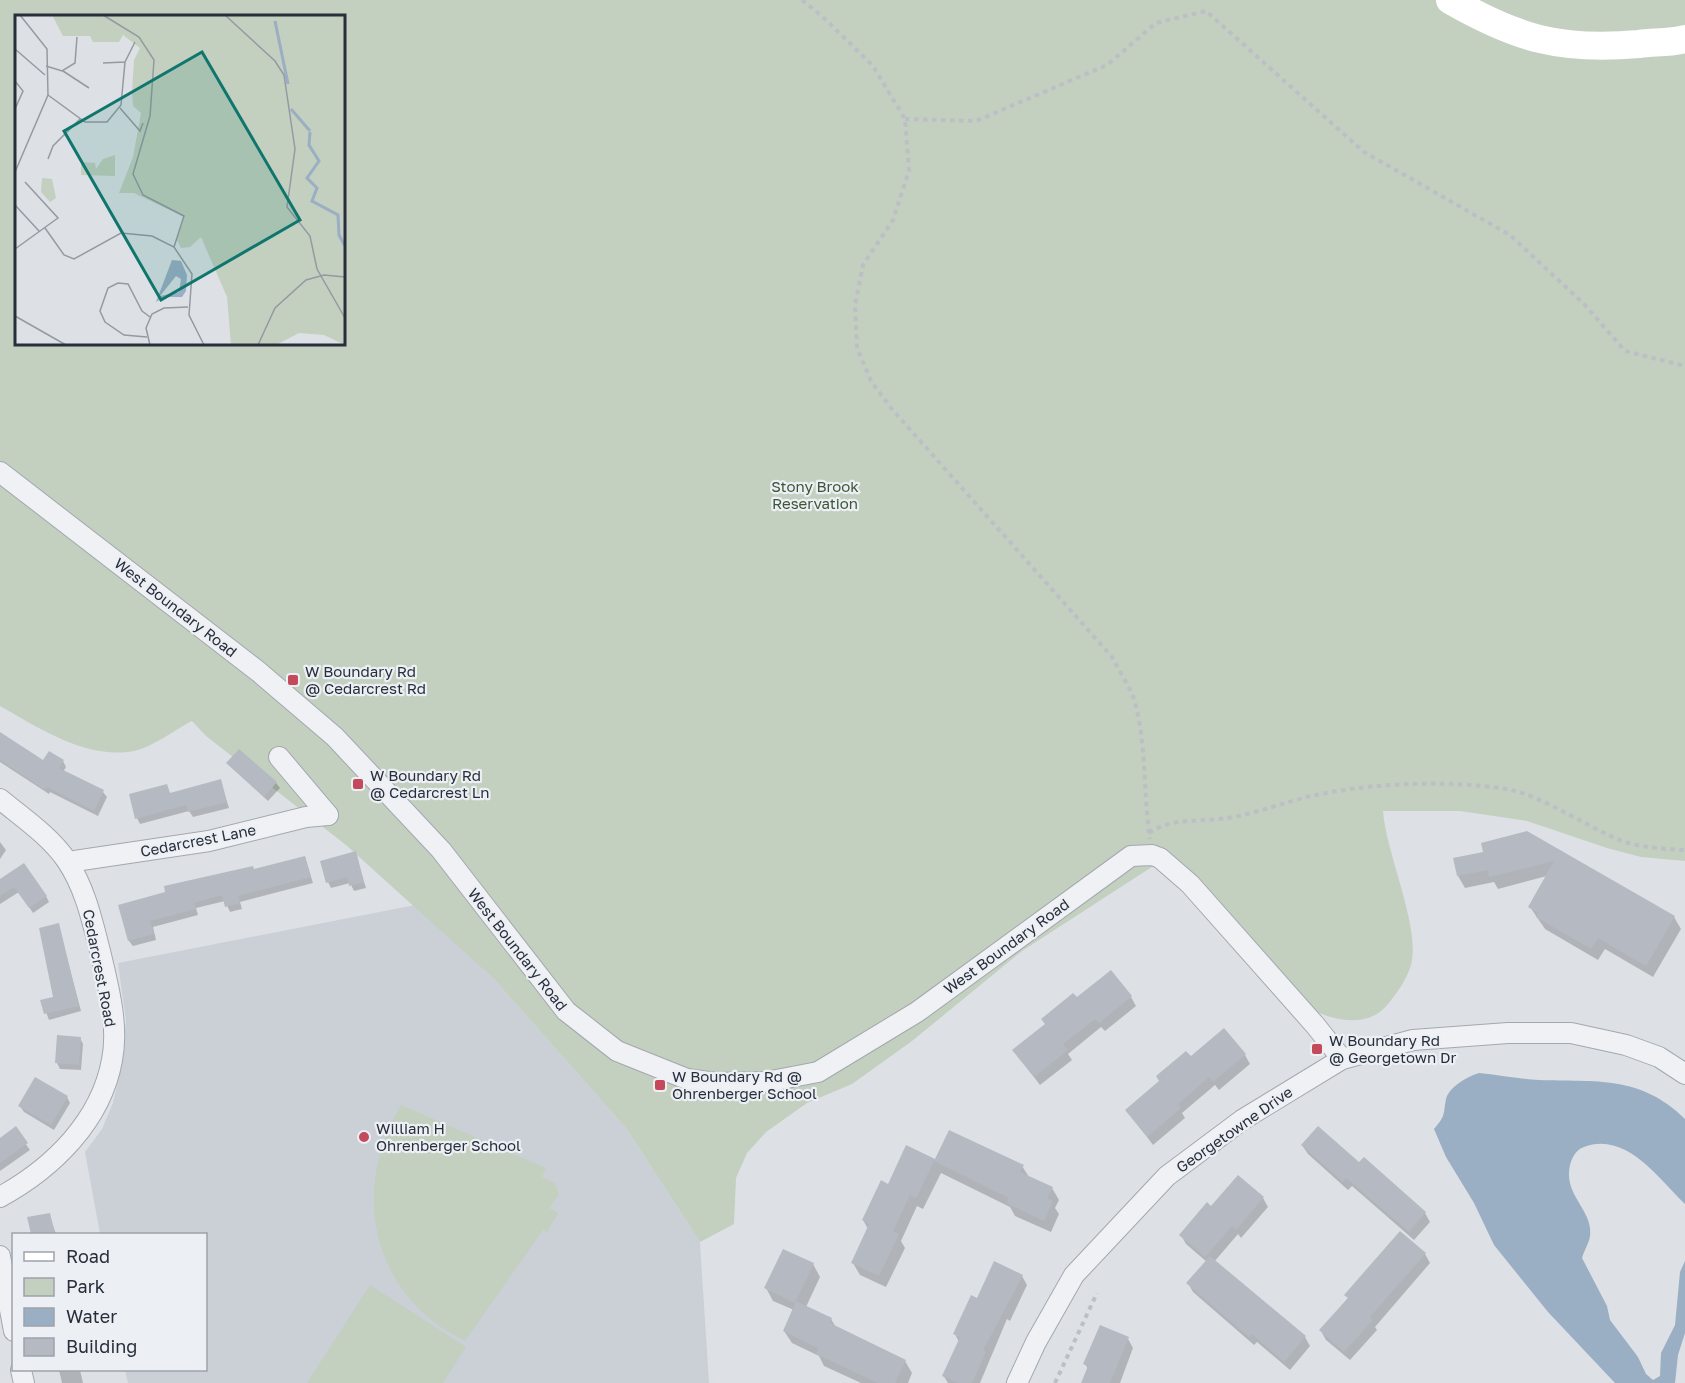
<svg xmlns="http://www.w3.org/2000/svg" width="1685" height="1383" font-family="'Golos Text',sans-serif">
  <rect width="100%" height="100%" fill="#dde1e6"/>
  <path fill="#cbd0d7" d="M415 905 493 978 626 1128 700 1242 709 1383H128L125 1370H206V1234H100L85 1152 102 1129 113 1103 120 1073 126 1021 118 963Z"/>
  <g fill="#c3cfbf" fill-rule="evenodd">
    <path d="M0 0H1685V861L1641 857 1607 848 1527 821 1460 811H1383C1386 854 1421 928 1411 965 1407 979 1397 993 1388 1004 1367 1030 1333 1020 1307 1008L1161 861 1022 951 912 1041 852 1084 807 1103 766 1132 747 1153 736 1178 734 1224 700 1242 626 1128 493 978 346 845 206 736 192 721C174 730 153 747 134 751 87 760 39 728 0 706ZM16 16H344V344H16Z"/>
    <path d="M401 1105 546 1168 542 1177 555 1183 559 1195 549 1208 558 1213 547 1232 543 1230 465 1341C372 1296 349 1191 401 1105Z"/>
    <path d="M370 1285 466 1347 443 1383H307Z"/>
  </g>
  <path fill="#9aaec4" d="M1479 1073C1499 1075 1519 1079 1539 1080 1595 1082 1641 1075 1685 1119V1204C1659 1179 1626 1131 1584 1147 1574 1150 1569 1163 1569 1173 1568 1198 1593 1212 1590 1236 1589 1243 1584 1251 1582 1258L1607 1306 1610 1320 1638 1357 1646 1374 1653 1380 1660 1376 1661 1353 1675 1325 1680 1272 1685 1261V1333L1678 1355 1675 1383H1615L1548 1312 1494 1245 1474 1203 1446 1157 1434 1129C1446 1115 1443 1115 1446 1099 1449 1087 1468 1076 1479 1073Z"/>
  <g fill="#0003">
    <path d="M0 733 43 763 63 761 66 767 63 772 103 792 107 797 98 816 50 792 49 794 0 762Z"/>
    <path d="M228 764 276 783 280 788 268 801Z"/>
    <path d="M220 781 229 808 193 817 189 811 140 824 137 818 167 786 170 794Z"/>
    <path d="M1527 832 1674 917 1681 929 1653 977 1605 949 1598 960 1545 929 1530 907 1547 876 1498 889 1494 882 1465 888 1458 876 1485 853Z"/>
    <path d="M0 842 6 850 0 859Z"/>
    <path d="M355 853 366 888 354 891 350 883 331 888 328 882Z"/>
    <path d="M305 857 313 883 240 902 242 909 230 912 225 901 196 908 198 915 153 927 156 940 133 946 129 941 120 906Z"/>
    <path d="M0 881 46 896 49 902 33 913 19 892 0 904Z"/>
    <path d="M58 924 81 1011 49 1020 42 1001 55 998Z"/>
    <path d="M1131 997 1136 1006 1105 1031 1101 1027 1068 1054 1072 1060 1040 1085 1020 1059 1046 1025 1077 999Z"/>
    <path d="M80 1038 83 1044 81 1070 60 1069 57 1063Z"/>
    <path d="M1245 1055 1250 1064 1219 1090 1215 1085 1182 1113 1185 1118 1153 1145 1127 1110 1191 1058Z"/>
    <path d="M67 1097 70 1103 54 1130 24 1112 20 1106Z"/>
    <path d="M15 1129 30 1150 0 1171V1140Z"/>
    <path d="M1302 1145 1425 1213 1430 1222 1414 1240 1352 1186 1348 1190 1308 1154Z"/>
    <path d="M906 1147 936 1161 1022 1166 1029 1177 1052 1188 1059 1200 1055 1208 1059 1214 1051 1232 1015 1216 1010 1207 941 1173 923 1209 917 1206 901 1241 905 1248 886 1287 860 1275 853 1263 868 1229 863 1220 888 1186Z"/>
    <path d="M1263 1198 1268 1207 1241 1238 1238 1234 1214 1262 1305 1337 1310 1346 1290 1370 1257 1342 1254 1345 1193 1292 1188 1283 1207 1262 1186 1244 1181 1235 1211 1208Z"/>
    <path d="M49 1214 56 1234H32L29 1218Z"/>
    <path d="M1401 1233 1425 1254 1430 1263 1375 1327 1377 1330 1350 1360 1326 1340 1321 1331Z"/>
    <path d="M813 1264 820 1277 806 1307 831 1319 837 1329 905 1361 912 1373 908 1383H861L824 1366 819 1356 792 1343 784 1331 794 1310 773 1301 766 1288Z"/>
    <path d="M1022 1276 1027 1285 1010 1321 1007 1319 980 1383H948L943 1375 959 1342 955 1334 978 1300Z"/>
    <path d="M1128 1339 1133 1348 1120 1383H1082L1088 1369 1085 1364Z"/>
    <path d="M59 1370H80L83 1383H62Z"/>
  </g>
  <g fill="#b5bac2">
    <path d="M0 732 43 760 49 751 64 760 59 768 104 790 94 811 47 787 45 790 0 760Z"/>
    <path d="M239 749 277 782 264 797 226 763Z"/>
    <path d="M221 779 227 802 188 812 186 805 135 819 129 794 167 784 170 793Z"/>
    <path d="M1527 831 1675 916 1646 966 1598 938 1591 949 1536 917 1538 913 1528 907 1554 861 1489 877 1488 870 1457 876 1453 858 1483 852 1481 843Z"/>
    <path d="M356 851 364 882 349 886 347 877 326 883 320 861Z"/>
    <path d="M305 856 311 877 238 896 240 903 225 907 222 895 194 903 196 909 150 921 154 934 128 941 118 905 165 892 164 886 253 866 254 869Z"/>
    <path d="M24 863 47 896 29 908 14 887 0 896V879Z"/>
    <path d="M59 923 79 1006 44 1014 40 1000 53 997 39 928Z"/>
    <path d="M1111 970 1132 996 1099 1023 1095 1019 1063 1044 1068 1050 1034 1077 1012 1050 1045 1024 1041 1019 1073 993 1077 997Z"/>
    <path d="M1224 1028 1246 1054 1213 1082 1209 1077 1178 1104 1181 1108 1147 1137 1125 1110 1159 1081 1156 1076 1186 1051 1191 1056Z"/>
    <path d="M57 1035 81 1037 79 1065 55 1063Z"/>
    <path d="M35 1077 68 1096 51 1125 18 1106Z"/>
    <path d="M16 1126 28 1143 0 1163V1138Z"/>
    <path d="M1318 1126 1359 1162 1364 1157 1426 1212 1409 1232 1346 1178 1343 1182 1301 1145Z"/>
    <path d="M949 1130 1024 1165 1020 1172 1053 1187 1047 1198 1053 1201 1044 1221 1006 1203 1009 1198 934 1161 916 1198 910 1195 893 1231 899 1234 879 1276 851 1263 869 1224 862 1220 881 1180 888 1184 906 1145 935 1159Z"/>
    <path d="M1238 1175 1264 1197 1236 1230 1232 1226 1205 1257 1179 1235 1207 1202 1211 1206Z"/>
    <path d="M50 1213 55 1234H31L27 1217Z"/>
    <path d="M1400 1231 1426 1253 1370 1317 1373 1320 1344 1352 1319 1330 1348 1298 1344 1295Z"/>
    <path d="M783 1249 814 1263 795 1303 764 1288Z"/>
    <path d="M1210 1256 1306 1336 1284 1362 1252 1334 1249 1337 1186 1283Z"/>
    <path d="M994 1261 1023 1275 983 1350 986 1352 972 1383H958L942 1376 960 1337 953 1334 971 1295 977 1298Z"/>
    <path d="M796 1301 832 1318 830 1323 906 1360 895 1383H878L816 1354 818 1348 783 1331Z"/>
    <path d="M1100 1325 1129 1337 1110 1383H1081L1088 1366 1083 1364Z"/>
  </g>
  <g fill="none" stroke-linecap="round" stroke-linejoin="round">
    <g stroke="#a3a8af" stroke-width="22">
      <g id="street">
        <path d="M0 472 259 672 335 737 441 850 566 1011 617 1051 687 1079 716 1083 766 1082 818 1072 917 1012 1131 856 1152 855 1160 858 1190 884 1315 1025 1342 1059"/>
        <path d="M279 757 328 815"/>
        <path d="M0 799C23 818 50 836 67 861 85 888 92 920 100 951 108 985 119 1025 112 1060 101 1121 53 1168 0 1197"/>
        <path d="M68 862 209 841 306 817 328 815"/>
        <path d="M0 1256 14 1331"/>
        <path d="M21 1370 24 1383"/>
        <path d="M1017 1383 1036 1342 1074 1275 1167 1176 1242 1120 1342 1059 1413 1040 1508 1033H1571L1626 1045 1659 1057 1685 1074"/>
      </g>
    </g>
    <g stroke="#bcbfc5" stroke-width="4" stroke-dasharray="4.5 4.5" stroke-linecap="butt">
      <path d="M802 0 823 17 873 66 905 119 909 170 893 220 863 265 855 305 857 348 871 381 891 408 1112 657C1119 671 1129 685 1134 699 1147 744 1143 793 1150 839"/>
      <path d="M905 119 976 121 1107 65 1156 23 1206 11 1364 152 1510 235 1585 305 1625 351 1685 366"/>
      <path d="M1149 833C1171 818 1194 822 1219 819 1250 816 1281 803 1311 796 1369 783 1452 779 1511 790 1544 797 1589 828 1622 841 1643 848 1664 849 1685 850"/>
      <path d="M1055 1383 1097 1293"/>
    </g>
    <use href="#street" stroke="#f0f1f5" stroke-width="20"/>
    <path stroke="#fff" stroke-width="28" d="M1450 0C1518 39 1561 51 1639 44 1654 42 1670 43 1685 39"/>
  </g>
  <g fill="#c4495b" stroke="#eceff4" stroke-width="2">
    <rect x="287" y="674" width="12" height="12" rx="3"/>
    <rect x="352" y="778" width="12" height="12" rx="3"/>
    <rect x="1311" y="1043" width="12" height="12" rx="3"/>
    <rect x="654" y="1079" width="12" height="12" rx="3"/>
    <circle cx="364" cy="1137" r="6"/>
  </g>
  <g text-anchor="middle" dominant-baseline="central" stroke-width="4.5" stroke-linejoin="round" paint-order="stroke">
    <g font-size="15" fill="#3c5636" stroke="#eceff4">
      <text x="815" y="486">Stony Brook<tspan x="815" dy="17">Reservation</tspan></text>
    </g>
    <g font-size="15" fill="#282f3b" stroke="#eceff4">
      <text transform="translate(176 607) rotate(38)">West Boundary Road</text>
      <text transform="translate(198 840) rotate(-11)">Cedarcrest Lane</text>
      <text transform="translate(1006 946) rotate(-36)">West Boundary Road</text>
      <text transform="translate(518 949) rotate(52)">West Boundary Road</text>
      <text transform="translate(100 968) rotate(79)">Cedarcrest Road</text>
      <text transform="translate(1234 1129) rotate(-35)">Georgetowne Drive</text>
    </g>
    <g font-size="15" fill="#282f3b" stroke="#eceff4" text-anchor="start">
      <text x="305" y="671">W Boundary Rd<tspan x="305" dy="17">@ Cedarcrest Rd</tspan></text>
      <text x="370" y="775">W Boundary Rd<tspan x="370" dy="17">@ Cedarcrest Ln</tspan></text>
      <text x="1329" y="1040">W Boundary Rd<tspan x="1329" dy="17">@ Georgetown Dr</tspan></text>
      <text x="672" y="1076">W Boundary Rd @<tspan x="672" dy="17">Ohrenberger School</tspan></text>
      <text x="376" y="1128">William H<tspan x="376" dy="17">Ohrenberger School</tspan></text>
    </g>
  </g>
  <g transform="translate(15 15)">
    <rect width="330" height="330" fill="#dde1e6"/>
    <path d="M37 0H330V330L309 320 284 318 261 330H216L212 282 186 222 175 232 166 233 162 225 169 202 119 178H104L118 142 126 98 118 91 117 77 119 45 125 33 108 20 104 27H78L75 21H48ZM100 140V161L66 160V147L80 148 81 154 88 144ZM27 163 37 164 41 183 35 187 26 177Z" fill="#c3cfbf"/>
    <path d="M157 245 166 246 172 260 171 276 167 282H150L141 287ZM161 261 166 264 164 277 145 281Z" fill="#9aaec4" fill-rule="evenodd"/>
    <path fill="none" stroke="#9aaec4" stroke-width="3" d="M260 6 273 69M276 94 295 116M295 117 294 130 304 146 292 163 302 173 297 186 323 200 324 220 330 231"/>
    <path fill="none" stroke="#959aa2" stroke-width="1.5" d="M88 0 124 22 139 45 135 101 118 159 128 180 169 201 159 232M210 0 260 46 269 60 280 134 272 192 295 221 302 254 330 303M0 34 30 60M88 48 110 47M31 51 47 56 60 48 62 22M48 56 74 73M0 66 8 76 0 94M33 80 70 107H92L106 90 110 47 120 27M105 93 125 116 128 108M33 144 38 131 65 104M0 157 33 80 32 34 5 0M0 190 24 216M30 213 49 240 59 244 106 218 137 221 159 232 177 259 174 300 189 330M0 234 43 203 10 167M0 301 51 330M132 322 109 320 90 307 85 296 93 273 103 268 113 269 127 296 135 302M135 330 131 313 137 299 149 293 173 292M243 330 260 293 291 265 309 260 330 262"/>
    <path fill="#0f766e" fill-opacity="0.15" stroke="#0f766e" stroke-width="3" d="M187 37 285 205 146 285 49 116Z"/>
    <rect width="330" height="330" fill="none" stroke="#282f3b" stroke-width="3"/>
  </g>
  <rect x="12" y="1233" width="195" height="138" fill="#eceff4" stroke="#9ea2aa" stroke-width="1.5"/>
  <rect x="24" y="1252" width="30" height="9" fill="#ffffff" stroke="#9ea2aa" stroke-width="1.5"/>
  <text x="66" y="1263" font-size="18" fill="#282f3b">Road</text>
  <rect x="24" y="1278" width="30" height="18" fill="#c3cfbf" stroke="#9ea2aa" stroke-width="1.5"/>
  <text x="66" y="1293" font-size="18" fill="#282f3b">Park</text>
  <rect x="24" y="1308" width="30" height="18" fill="#9aaec4" stroke="#9ea2aa" stroke-width="1.5"/>
  <text x="66" y="1323" font-size="18" fill="#282f3b">Water</text>
  <rect x="24" y="1338" width="30" height="18" fill="#b5bac2" stroke="#9ea2aa" stroke-width="1.5"/>
  <text x="66" y="1353" font-size="18" fill="#282f3b">Building</text>
</svg>
